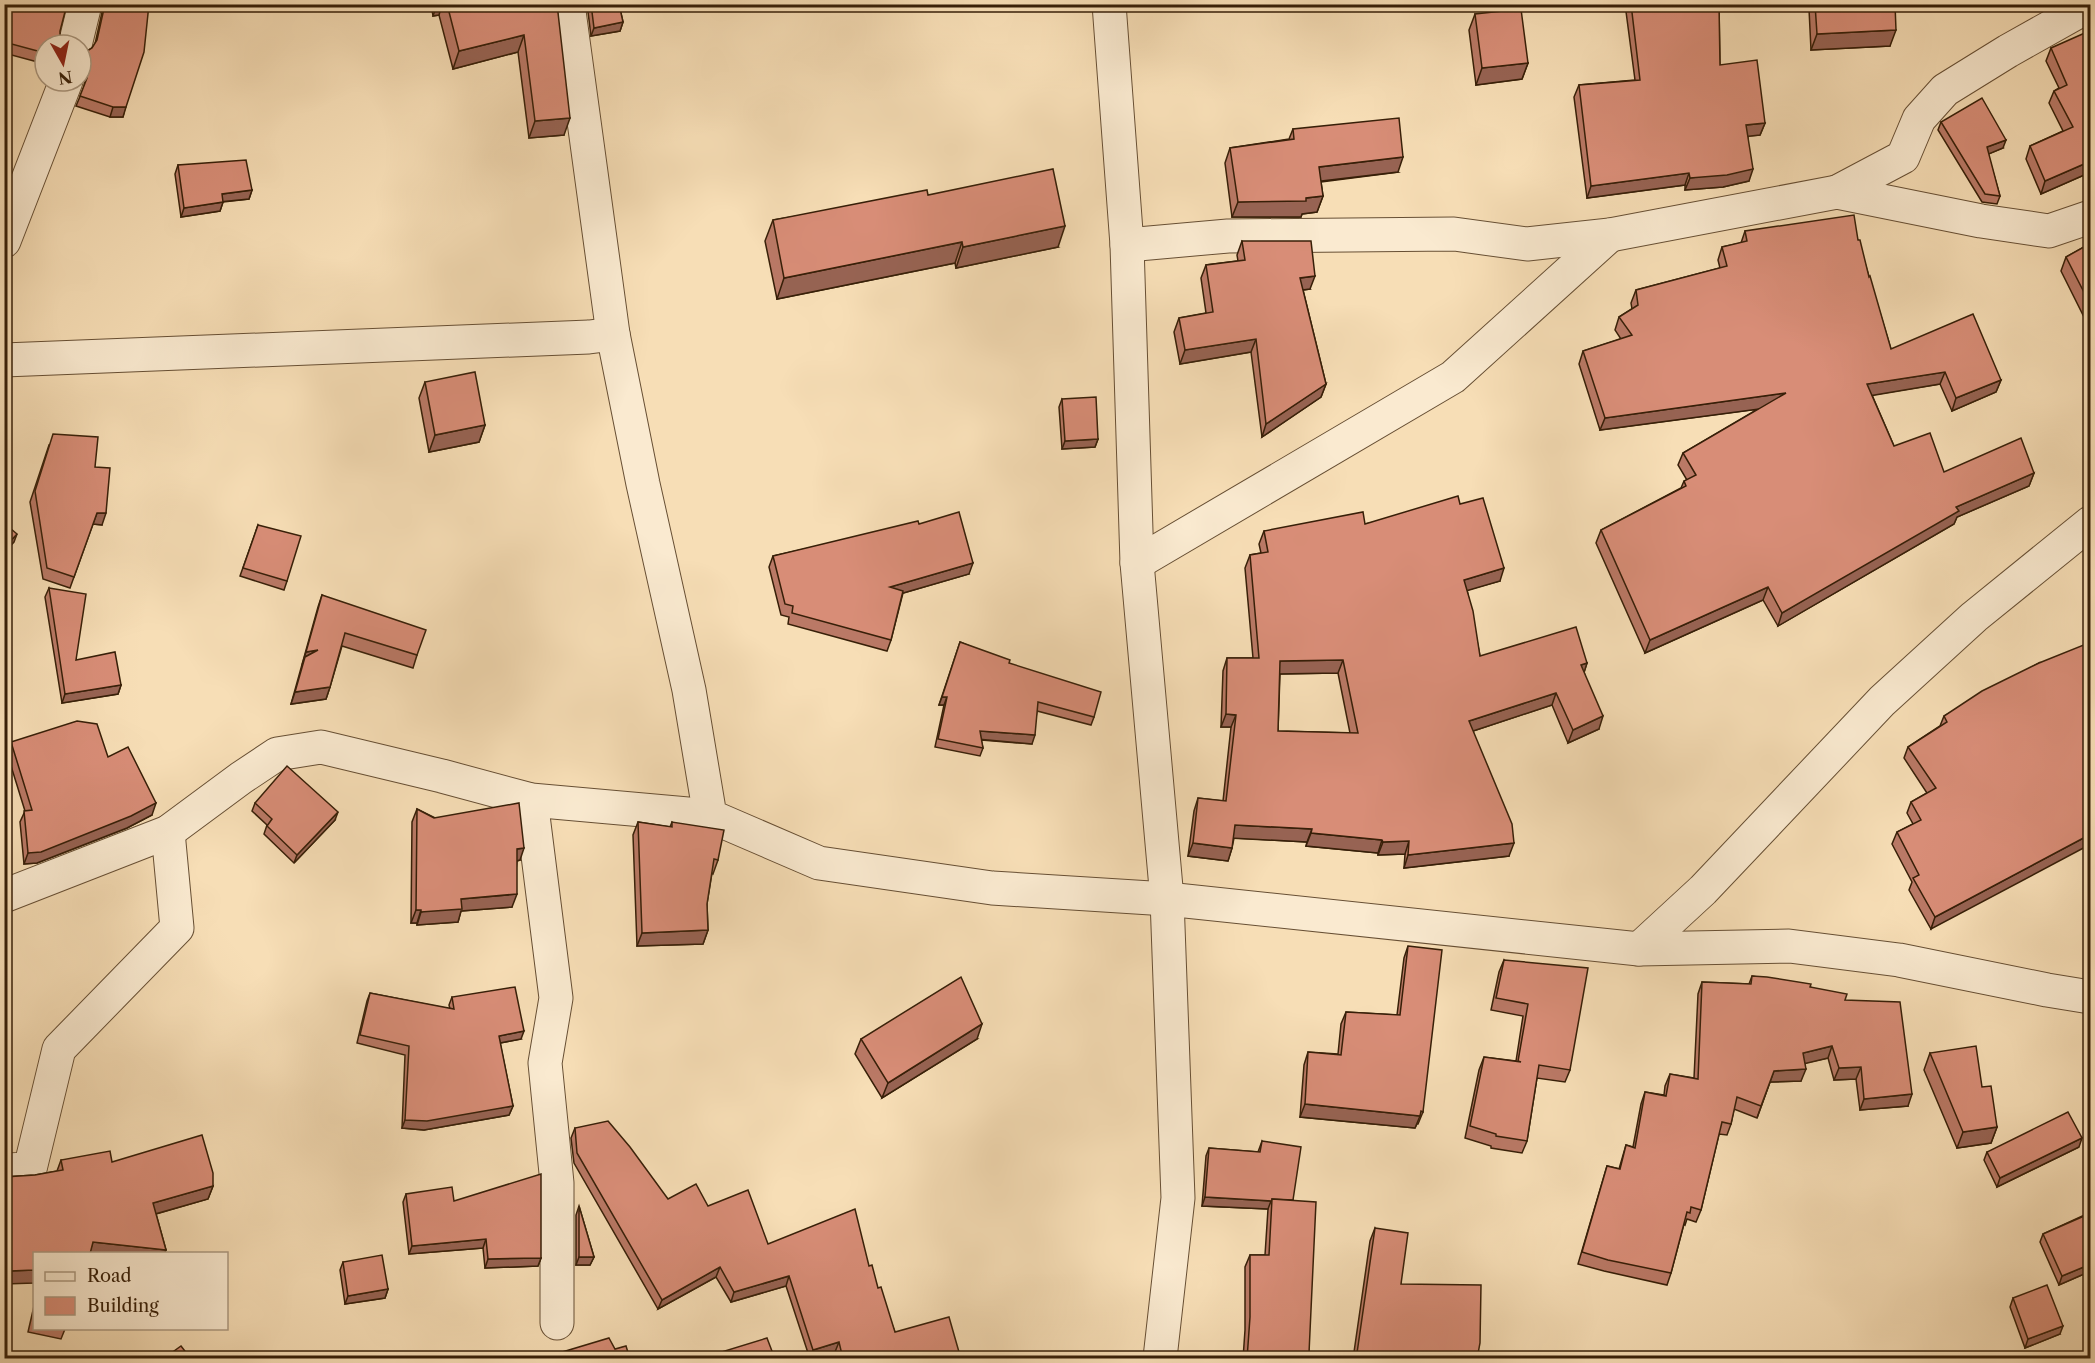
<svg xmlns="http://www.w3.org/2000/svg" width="2095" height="1363" font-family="'Libre Caslon Text',serif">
  <rect width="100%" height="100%" fill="#f7deb6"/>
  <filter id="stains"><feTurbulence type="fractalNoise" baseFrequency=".00333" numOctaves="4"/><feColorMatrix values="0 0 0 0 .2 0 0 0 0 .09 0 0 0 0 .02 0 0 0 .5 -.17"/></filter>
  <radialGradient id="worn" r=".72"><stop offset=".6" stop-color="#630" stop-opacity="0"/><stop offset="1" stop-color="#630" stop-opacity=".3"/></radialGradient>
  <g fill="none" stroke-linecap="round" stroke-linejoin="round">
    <g stroke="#674f34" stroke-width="35">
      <g id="minor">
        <path d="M568 4 613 334 643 484 689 690 710 816 819 863 992 888 1167 899 1639 949 1789 946 1899 960 2047 990 2090 997"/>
        <path d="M1109 4 1127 245 1137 563 1167 899 1178 1198 1160 1358"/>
        <path d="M75 45 85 4"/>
        <path d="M1837 192 1903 157 1919 119 1945 90 2008 51 2090 5"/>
        <path d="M4 241 66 81"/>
        <path d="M1127 245 1228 236 1454 234 1527 244 1610 235 1837 192 1981 221 2049 231 2090 217"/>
        <path d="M4 360 589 337 613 334"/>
        <path d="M1137 563 1453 377 1610 235"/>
        <path d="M531 800 556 998 545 1063 557 1183V1323"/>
        <path d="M4 896 168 832 241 778 277 754 321 747 442 776 531 800 710 816"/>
        <path d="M1639 949 1703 890 1882 701 1974 617 2090 523"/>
        <path d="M4 1170 30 1169 59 1049 177 928 168 832"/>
      </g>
    </g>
    <use href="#minor" stroke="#faead0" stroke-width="33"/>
  </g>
  <g fill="#ba7966" stroke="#371f08" stroke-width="1.5" fill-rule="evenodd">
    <path d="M4 4 45 45V64L4 53Z"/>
    <path d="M103 4H149L123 117H110L76 106 84 87 85 79 81 71V53H84L92 48 95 44 103 8Z"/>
    <path d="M431 4H557L564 135 529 138 518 52 453 69 439 15 433 16Z"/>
    <path d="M587 4H619L623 22 620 31 591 36Z"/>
    <path d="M1625 4H1719L1720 65 1765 123 1760 135 1748 136 1749 181 1723 187 1685 190V185L1587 198 1574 97 1579 85 1635 80Z"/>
    <path d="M1810 4H1895L1890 46 1811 50 1809 9Z"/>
    <path d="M1475 14 1528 63 1522 79 1476 85 1469 30Z"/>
    <path d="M2091 40V132L2087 133 2091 140V172L2041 194 2026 159 2030 146 2063 131 2049 103 2054 91 2059 88 2046 61 2051 48Z"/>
    <path d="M1941 122 2003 148 1988 154 2000 196 1997 204 1982 202 1938 130Z"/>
    <path d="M1293 129 1398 172 1321 182 1323 196 1317 212 1302 214 1301 217H1232L1225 163 1230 148 1289 139Z"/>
    <path d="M178 165 252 190 249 199 223 202 220 211 181 217 175 174Z"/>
    <path d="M928 195 1058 247 956 268 955 263 777 299 765 241 773 220Z"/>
    <path d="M1745 231 1858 240 1891 349 2001 380 1996 392 1952 411 1940 384 1872 395 1894 446 1944 472 2034 473 2029 486 1957 517 1954 524 1778 626 1763 600 1645 653 1596 543 1601 530 1681 488 1684 481 1687 480 1678 465 1683 453 1758 409 1600 430 1579 364 1583 351 1621 339 1615 330 1619 317 1632 309 1631 303 1636 290 1720 268 1718 260 1722 247 1741 243Z"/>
    <path d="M1242 241 1310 289 1303 290 1326 384 1321 397 1262 437 1251 352 1180 364 1174 332 1179 318 1206 313 1201 278 1206 265 1238 261 1237 255Z"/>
    <path d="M2091 243V324L2088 325 2061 271 2066 257Z"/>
    <path d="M425 382 485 425 479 442 429 452 419 398Z"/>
    <path d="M1062 399 1098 439 1095 447 1062 449 1059 407Z"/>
    <path d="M49 445 95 467 102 525 93 524 70 588 43 579 30 502Z"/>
    <path d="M1460 504 1500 581 1467 590 1480 656 1587 663 1584 672 1599 729 1568 743 1552 705 1473 731 1509 856 1404 868 1405 854 1378 855V853L1306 846 1307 842 1234 838 1232 848 1228 861 1188 856 1194 811 1198 798 1223 801 1231 727H1221L1223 671 1227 658H1253L1245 568 1250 555 1261 553 1259 544 1264 531 1365 524ZM1338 673 1350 733 1278 731 1280 674Z"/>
    <path d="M919 524 969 574 903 593 891 640 887 651 788 624 789 617 781 615 769 567 773 556Z"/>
    <path d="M258 525 287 581 284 590 240 576Z"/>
    <path d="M49 588 76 660 121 685 118 694 62 703 45 597Z"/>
    <path d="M322 595 417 655 413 668 342 646 330 687 326 699 291 704 318 607Z"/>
    <path d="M960 642 1009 663 1094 717 1091 725 1037 711 1032 744 981 740 983 748 980 756 935 747 944 705H939Z"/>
    <path d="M2039 663 1931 929 1909 890 1912 882 1892 844 1897 832 1913 824 1907 813 1911 802 1927 793 1904 758 1908 747 1940 726 1944 716Z"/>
    <path d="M11 742 108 757 152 815 127 828 37 863 24 864 20 822 25 811 7 753Z"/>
    <path d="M255 803 335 820 294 863 264 834 267 825 252 811Z"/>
    <path d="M417 809 520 860 517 861 512 907 461 911 458 922 417 925V923H411L412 822Z"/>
    <path d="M638 822 670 827 672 822 718 860 713 874 712 873 707 904 708 930 703 944 637 946 633 835Z"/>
    <path d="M1408 946 1423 1112 1418 1124H1417L1415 1128 1300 1117 1304 1065 1308 1052 1338 1054 1341 1024 1346 1012 1397 1015 1404 958Z"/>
    <path d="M1504 960 1570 1070 1565 1082 1537 1078 1527 1141 1522 1153 1491 1148V1146L1465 1138 1479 1070 1484 1057 1516 1061 1523 1016 1491 1010 1499 972Z"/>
    <path d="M1752 976 1810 987 1845 1000 1908 1106 1860 1110 1856 1079 1834 1080 1828 1058 1805 1063 1801 1081 1770 1082 1757 1118 1734 1109 1731 1124 1727 1135 1719 1134 1701 1210 1696 1222 1687 1219 1685 1225 1684 1224 1671 1273 1667 1285 1604 1271 1578 1264 1607 1166 1619 1169 1626 1145 1633 1147 1641 1104 1645 1092 1664 1095 1665 1086 1670 1074 1694 1078 1698 994 1702 982 1749 984Z"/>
    <path d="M370 993 450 1009 449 1005 452 997 521 1039 500 1043 513 1106 509 1115 424 1130 402 1128 405 1055 357 1043 367 1001Z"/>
    <path d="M861 1039H977L882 1098 855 1054Z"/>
    <path d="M1930 1053 1982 1087 1997 1127 1991 1143 1957 1148 1924 1070Z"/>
    <path d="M575 1128 668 1199 708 1206 768 1244 869 1266 895 1332 961 1359H837L835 1352 813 1359H810L786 1286 731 1302 716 1277 658 1309 574 1163 571 1138Z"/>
    <path d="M1262 1141 1293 1200 1309 1353 1307 1359H1243L1245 1330V1267L1250 1255H1265L1268 1209 1202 1206 1206 1156 1209 1148 1258 1152Z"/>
    <path d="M2079 1147 1997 1187 1984 1160 1987 1152Z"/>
    <path d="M61 1160 112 1162 213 1186 208 1199 156 1214 166 1250 164 1254H34L5 1284 4 1177 35 1175 57 1171Z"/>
    <path d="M406 1194 454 1201 541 1258 538 1266 485 1268 483 1248 409 1254 403 1202Z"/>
    <path d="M2091 1201V1271L2059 1285 2040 1242 2043 1234 2089 1213 2088 1208Z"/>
    <path d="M579 1206 594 1257 590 1265H576V1215Z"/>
    <path d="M1375 1228 1401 1284 1477 1359H1353L1370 1241Z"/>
    <path d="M343 1262 388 1289 385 1298 345 1304 340 1270Z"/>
    <path d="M2013 1298 2060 1334 2025 1348 2010 1307Z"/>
    <path d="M34 1306V1329H65L61 1339 28 1332Z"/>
  </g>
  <g fill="#976353" stroke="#371f08" stroke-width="1.5">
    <path d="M384 4H395L383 7Z"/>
    <path d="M437 4H442L439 15 433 16Z"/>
    <path d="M623 22 620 31 591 36 594 28Z"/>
    <path d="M1896 30 1890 46 1811 50 1817 34Z"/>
    <path d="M524 35 518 52 453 69 459 51Z"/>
    <path d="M1528 63 1522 79 1476 85 1482 68Z"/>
    <path d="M113 107H126L123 117H110Z"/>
    <path d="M570 118 564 135 529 138 535 121Z"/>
    <path d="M2091 121V132L2079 137 2084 124Z"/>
    <path d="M1765 123 1760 135 1742 137 1746 125Z"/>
    <path d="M2006 140 2003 148 1984 156 1987 147Z"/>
    <path d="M1403 157 1398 172 1313 182 1319 167Z"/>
    <path d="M2091 161V172L2041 194 2045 181Z"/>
    <path d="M1753 169 1749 181 1723 187 1685 190 1690 178Z"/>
    <path d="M1689 173 1685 185 1587 198 1591 186Z"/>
    <path d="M252 190 249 199 219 202 222 194Z"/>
    <path d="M1323 196 1317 212 1302 214 1301 217H1232L1238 202 1306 198Z"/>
    <path d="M223 202 220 211 181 217 184 208Z"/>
    <path d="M1065 226 1058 247 956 268 963 247Z"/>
    <path d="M962 242 955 263 777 299 784 278Z"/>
    <path d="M1315 276 1310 289 1295 291 1300 278Z"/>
    <path d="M1256 339 1251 352 1180 364 1185 350Z"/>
    <path d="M1945 372 1940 384 1863 397 1867 384Z"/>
    <path d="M2001 380 1996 392 1952 411 1956 398Z"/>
    <path d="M1326 384 1321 397 1262 437 1266 424Z"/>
    <path d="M1786 393 1781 406 1600 430 1605 418Z"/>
    <path d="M485 425 479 442 429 452 435 435Z"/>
    <path d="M1098 439 1095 447 1062 449 1065 441Z"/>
    <path d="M2034 473 2029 486 1957 517 1954 524 1778 626 1782 613 1956 507Z"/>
    <path d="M97 513H106L102 525 93 524Z"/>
    <path d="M17 534 14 542 4 553V548Z"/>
    <path d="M973 563 969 574 886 598 890 587Z"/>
    <path d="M1504 568 1500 581 1459 593 1464 580Z"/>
    <path d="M1768 587 1763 600 1645 653 1650 640Z"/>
    <path d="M318 650 305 657 302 665 306 652Z"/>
    <path d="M1343 660 1338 673 1276 674 1280 661Z"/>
    <path d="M1587 663 1583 676 1581 665Z"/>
    <path d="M121 685 118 694 62 703 65 694Z"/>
    <path d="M330 687 326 699 291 704 295 692Z"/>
    <path d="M1556 693 1552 705 1464 734 1469 721Z"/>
    <path d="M942 697H947L944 705H939Z"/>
    <path d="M1226 714 1236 715 1231 727H1221Z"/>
    <path d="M1603 716 1599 729 1568 743 1573 730Z"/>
    <path d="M980 731 1035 735 1032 744 977 739Z"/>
    <path d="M156 803 152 815 127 828 37 863 24 864 28 853Z"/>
    <path d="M338 812 335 820 294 863 297 855Z"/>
    <path d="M1235 825 1312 829 1307 842 1230 838Z"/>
    <path d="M1311 833 1382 840 1378 853 1306 846Z"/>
    <path d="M2091 834V844L1931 929 1935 917Z"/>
    <path d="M1409 841 1405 854 1378 855 1383 842Z"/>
    <path d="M1193 843 1232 848 1228 861 1188 856Z"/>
    <path d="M1514 843 1509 856 1404 868 1408 855Z"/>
    <path d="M524 848 520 860 512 862 517 849Z"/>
    <path d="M517 894 512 907 461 911 458 922 417 925 421 912 461 899Z"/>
    <path d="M416 910H421L417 923H411Z"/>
    <path d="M708 930 703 944 637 946 642 933Z"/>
    <path d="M982 1024 977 1039 882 1098 888 1083Z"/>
    <path d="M524 1031 521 1039 495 1044 499 1036Z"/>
    <path d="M1832 1046 1828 1058 1799 1065 1803 1053Z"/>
    <path d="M1861 1067 1856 1079 1834 1080 1839 1068Z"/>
    <path d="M1806 1069 1801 1081 1770 1082 1757 1118 1774 1071Z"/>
    <path d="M1912 1094 1908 1106 1860 1110 1864 1099Z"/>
    <path d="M1305 1104 1420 1116 1415 1128 1300 1117Z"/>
    <path d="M513 1106 509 1115 424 1130 402 1128 405 1120Z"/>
    <path d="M1997 1127 1991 1143 1957 1148 1963 1132Z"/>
    <path d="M2082 1138 2079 1147 1997 1187 2000 1178Z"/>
    <path d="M213 1186 208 1199 148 1216 153 1203Z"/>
    <path d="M1205 1197 1271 1201 1268 1209 1202 1206Z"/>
    <path d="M486 1239 483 1248 409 1254 412 1246Z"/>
    <path d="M93 1242 166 1250 164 1254H89Z"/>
    <path d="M579 1257H594L590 1265H576Z"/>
    <path d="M541 1258 538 1266 485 1268 488 1259Z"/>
    <path d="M2091 1264V1271L2059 1285 2062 1276Z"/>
    <path d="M10 1267 5 1280H4V1268Z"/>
    <path d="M720 1267 716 1277 658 1309 662 1300Z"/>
    <path d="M34 1270V1283L5 1284 10 1271Z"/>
    <path d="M789 1276 786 1286 731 1302 734 1292Z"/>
    <path d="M388 1289 385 1298 345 1304 348 1296Z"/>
    <path d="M2063 1326 2060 1334 2025 1348 2028 1339Z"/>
    <path d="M839 1342 835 1352 810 1359 813 1350Z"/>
    <path d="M1304 1353H1309L1307 1359H1301Z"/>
    <path d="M1357 1353 1392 1354 1390 1359H1355Z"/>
  </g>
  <g fill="#d88d77" stroke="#371f08" stroke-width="1.5" fill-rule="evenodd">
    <path d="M4 4H67L60 31V40L63 45H45V53L4 42Z"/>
    <path d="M105 4H149L144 52 126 107H113L80 96 87 78 88 69 84 59 81 58V53H84L92 48 97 40Z"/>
    <path d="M447 4H557L570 118 535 121 524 35 459 51Z"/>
    <path d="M591 4H619L623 22 594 28Z"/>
    <path d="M1631 4H1719L1720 65 1757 60 1765 123 1746 125 1753 169 1727 175 1690 178 1689 173 1591 186 1579 85 1640 80Z"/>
    <path d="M1815 4H1895L1896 30 1817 34Z"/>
    <path d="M1521 9 1528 63 1482 68 1475 14Z"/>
    <path d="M2087 32 2091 40V121L2084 124 2091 140V161L2045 181 2030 146 2073 127 2054 91 2067 85 2051 48Z"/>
    <path d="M1982 98 2006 140 1987 147 2000 196 1985 194 1941 122Z"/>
    <path d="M1399 118 1403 157 1319 167 1323 196 1306 198V201L1238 202 1230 148 1294 139 1293 129Z"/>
    <path d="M246 160 252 190 222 194 223 202 184 208 178 165Z"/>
    <path d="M1053 169 1065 226 963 247 962 242 784 278 773 220 927 190 928 195Z"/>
    <path d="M1854 215 1858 240H1860L1869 277 1870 276 1891 349 1973 314 2001 380 1956 398 1945 372 1867 384 1894 446 1930 433 1944 472 2021 438 2034 473 1956 507 1959 511 1782 613 1768 587 1650 640 1601 530 1686 486 1684 481 1696 475 1683 453 1786 393 1605 418 1583 351 1632 335 1619 317 1638 305 1636 290 1727 266 1722 247 1747 241 1745 231Z"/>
    <path d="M1242 241H1311L1315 276 1300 278 1326 384 1266 424 1256 339 1185 350 1179 318 1213 312 1206 265 1245 260Z"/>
    <path d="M2091 243V306L2066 257Z"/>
    <path d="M475 372 485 425 435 435 425 382Z"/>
    <path d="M1096 397 1098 439 1065 441 1062 399Z"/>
    <path d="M53 434 98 437 95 467 110 468 106 513H97L74 577 47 568 35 491Z"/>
    <path d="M1458 496 1460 504 1483 498 1504 568 1464 580 1473 611 1480 656 1576 627 1587 663 1581 665 1603 716 1573 730 1556 693 1469 721 1512 824 1514 843 1408 855 1409 841 1383 842 1382 840 1311 833 1312 829 1235 825 1232 848 1193 843 1198 798 1226 801 1236 715 1226 714 1227 658H1259L1250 555 1268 552 1264 531 1363 512 1365 524ZM1343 660 1358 733 1278 731 1280 661Z"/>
    <path d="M959 512 973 563 890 587 903 591 891 640 792 613 793 606 785 604 773 556 918 521 919 524Z"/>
    <path d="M4 523 17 534 4 548Z"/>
    <path d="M258 525 301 536 287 581 243 568Z"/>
    <path d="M49 588 86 594 76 660 115 652 121 685 65 694Z"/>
    <path d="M322 595 426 630 417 655 345 633 330 687 295 692 305 657 318 650 306 652Z"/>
    <path d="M960 642 1010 660 1009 663 1101 692 1094 717 1038 702 1035 735 980 731 983 748 938 739 947 697H942Z"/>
    <path d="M2091 642V834L1935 917 1913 878 1919 875 1897 832 1921 820 1911 802 1936 788 1908 747 1947 722 1944 716 1982 691 2039 663Z"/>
    <path d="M77 721 97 724 108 757 128 747 156 803 131 816 41 852 28 853 24 811 32 810 11 742Z"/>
    <path d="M287 766 338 812 297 855 267 826 272 819 255 803Z"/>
    <path d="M519 803 524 848 517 849V894L461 899 462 909 421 912V910H416L417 809 434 818Z"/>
    <path d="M638 822 672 827V822L724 830 718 860 714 859 707 904 708 930 642 933Z"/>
    <path d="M1408 946 1442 950 1423 1112 1421 1111 1420 1116 1305 1104 1308 1052 1341 1055 1346 1012 1400 1015Z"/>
    <path d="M1504 960 1588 968 1570 1070 1539 1065 1527 1141 1496 1136V1134L1470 1126 1484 1057 1521 1062 1518 1061 1528 1004 1496 998Z"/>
    <path d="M1752 976 1767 977 1811 984 1810 987 1847 994 1845 1000 1900 1002 1912 1094 1864 1099 1861 1067 1839 1068 1832 1046 1803 1053 1806 1069 1774 1071 1761 1106 1737 1097 1731 1124 1722 1122 1701 1210 1691 1207 1690 1213 1687 1212 1671 1273 1608 1260 1582 1252 1607 1166 1620 1169 1626 1145 1635 1148 1645 1092 1666 1096 1670 1074 1698 1079 1702 982 1751 984Z"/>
    <path d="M961 977 982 1024 888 1083 861 1039Z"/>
    <path d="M515 987 524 1031 499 1036 513 1106 427 1121 405 1120 409 1046 360 1035 370 993 454 1009 452 997Z"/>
    <path d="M1976 1046 1982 1087 1991 1086 1997 1127 1963 1132 1930 1053Z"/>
    <path d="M2068 1112 2082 1138 2000 1178 1987 1152Z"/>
    <path d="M608 1121 630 1147 668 1199 696 1184 708 1206 748 1190 768 1244 855 1209 869 1266 872 1265 878 1288 881 1287 895 1332 949 1317 961 1359H843L839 1342 813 1350 789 1276 734 1292 720 1267 662 1300 577 1153 575 1128Z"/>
    <path d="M202 1135 213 1173V1186L153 1203 166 1250 93 1242 90 1254H34V1270L10 1271V1267L4 1268V1177L35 1175 63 1170 61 1160 110 1151 112 1162Z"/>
    <path d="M1262 1141 1301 1147 1293 1200 1272 1199V1201L1205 1197 1209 1148 1260 1152Z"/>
    <path d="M541 1174V1258L488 1259 486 1239 412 1246 406 1194 452 1187 454 1201Z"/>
    <path d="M1272 1199 1316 1202 1309 1353H1304L1303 1359H1247L1250 1317V1255H1269Z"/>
    <path d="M579 1206 594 1257H579Z"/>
    <path d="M2091 1213V1264L2062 1276 2043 1234Z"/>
    <path d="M1375 1228 1408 1233 1401 1284 1481 1285 1480 1343 1477 1359H1392V1354L1357 1353Z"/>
    <path d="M382 1255 388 1289 348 1296 343 1262Z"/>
    <path d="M2047 1285 2063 1326 2028 1339 2013 1298Z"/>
    <path d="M609 1338 615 1349 626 1346 630 1359H539Z"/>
    <path d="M767 1338 775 1359H716L715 1354Z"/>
    <path d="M181 1346 191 1359H163Z"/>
    <path d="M78 1352 80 1359H47Z"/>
  </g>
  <rect width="2095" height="1363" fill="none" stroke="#f7deb6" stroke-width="24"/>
  <rect x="6" y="6" width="2083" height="1351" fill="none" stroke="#371f08" stroke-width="3"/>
  <rect x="12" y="12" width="2071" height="1339" fill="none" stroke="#371f08" stroke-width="1.5"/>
  <rect x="33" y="1252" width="195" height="78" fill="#faead0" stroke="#ac9980" stroke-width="1.5"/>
  <rect x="45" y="1272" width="30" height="9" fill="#faead0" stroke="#ac9980" stroke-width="1.5"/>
  <text x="87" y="1282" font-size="18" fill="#371f08">Road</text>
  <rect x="45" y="1297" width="30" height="18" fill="#d88d77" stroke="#ac9980" stroke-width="1.5"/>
  <text x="87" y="1312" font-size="18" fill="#371f08">Building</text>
  <g transform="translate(63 63) rotate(171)"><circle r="28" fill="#faead0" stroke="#ac9980" stroke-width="1.5"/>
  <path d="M0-4.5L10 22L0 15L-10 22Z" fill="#8f2418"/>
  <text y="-9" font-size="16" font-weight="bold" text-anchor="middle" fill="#371f08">N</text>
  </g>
  <rect width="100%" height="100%" filter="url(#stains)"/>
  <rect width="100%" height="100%" fill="url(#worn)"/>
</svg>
